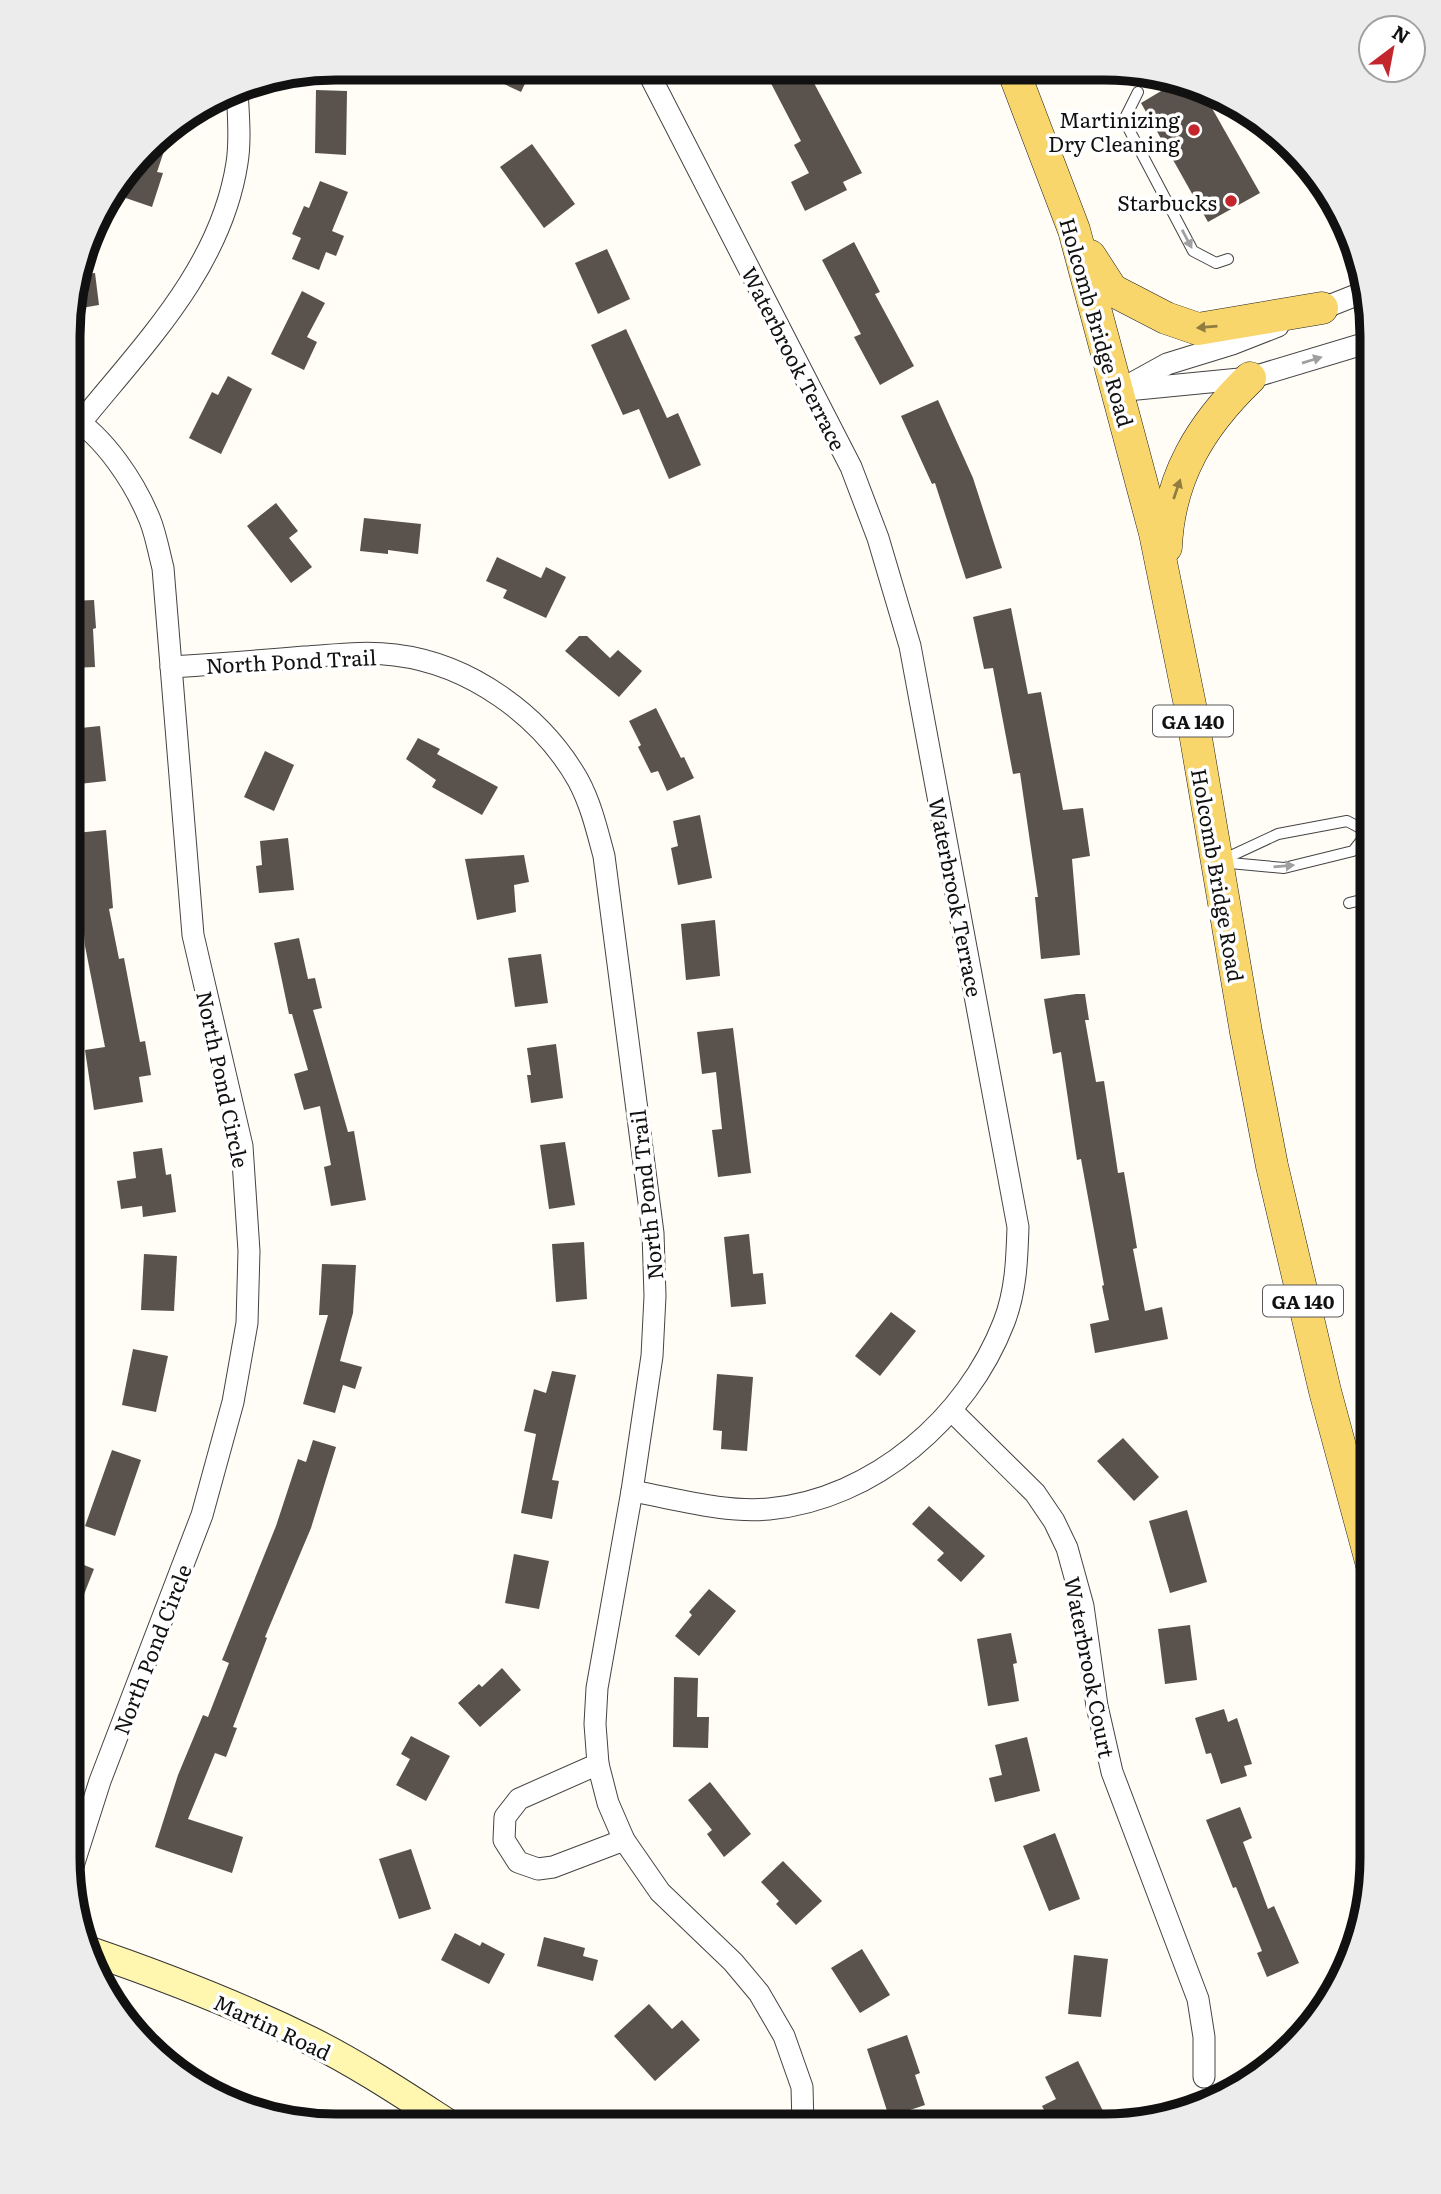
<svg xmlns="http://www.w3.org/2000/svg" width="1441" height="2194" font-family="Literata,serif">
  <rect width="100%" height="100%" fill="#fffdf5"/>
  <g fill="#5a524d">
    <path d="M472 69H532L521 92Z"/>
    <path d="M764 70H807L862 173 843 182 847 190 805 211 791 182 809 173 794 145 801 141Z"/>
    <path d="M1178 81 1200 87 1260 193 1208 222 1141 103Z"/>
    <path d="M316 90 347 91 346 155 315 153Z"/>
    <path d="M172 127 157 172 163 173 152 207 114 194 159 135Z"/>
    <path d="M532 144 575 204 544 228 500 167Z"/>
    <path d="M320 181 348 192 332 231 344 236 336 256 326 252 319 270 292 259 301 238 292 234 304 206 309 208Z"/>
    <path d="M854 242 880 292 875 294 914 366 880 385 854 337 861 334 822 260Z"/>
    <path d="M607 249 630 299 598 314 575 263Z"/>
    <path d="M95 273 99 305 70 310 71 302 79 275Z"/>
    <path d="M302 291 325 303 307 337 317 342 304 370 271 354Z"/>
    <path d="M626 329 667 418 678 413 701 465 669 479 639 409 623 415 591 345Z"/>
    <path d="M228 376 252 389 221 454 189 438 212 392 218 395Z"/>
    <path d="M938 400 973 478 1002 568 966 579 935 483 932 484 901 416Z"/>
    <path d="M276 503 298 531 289 538 312 567 291 583 247 526Z"/>
    <path d="M364 518 421 524 418 554 388 550V554L360 551Z"/>
    <path d="M497 557 541 578 546 567 566 577 546 618 503 598 507 590 486 581Z"/>
    <path d="M94 600 96 628 93 629 95 667 70 668V601Z"/>
    <path d="M1011 608 1028 694 1041 692 1063 810 1083 808 1090 856 1072 859 1080 955 1041 959 1035 897H1038L1020 773 1013 774 993 668 984 669 973 617Z"/>
    <path d="M579 636H587L610 658 618 650 642 671 619 697 565 651Z"/>
    <path d="M656 708 681 758 684 757 694 778 667 791 658 771 651 773 638 747 641 745 629 721Z"/>
    <path d="M100 726 106 781 70 785V757H73L71 729Z"/>
    <path d="M418 738 440 749 437 754 498 787 482 815 432 787 436 780 406 759Z"/>
    <path d="M265 751 294 765 274 811 244 797Z"/>
    <path d="M700 815 712 878 678 885 671 848 678 846 673 821Z"/>
    <path d="M106 830 113 908 109 909 119 959 124 958 140 1042 145 1041 151 1075 139 1077 143 1102 94 1110 85 1050 105 1047 85 946 76 833Z"/>
    <path d="M288 838 294 890 259 893 256 866 262 865 260 841Z"/>
    <path d="M524 855 529 882 514 885 516 912 477 920 465 859Z"/>
    <path d="M715 920 720 976 686 980 681 924Z"/>
    <path d="M299 938 308 979 315 978 322 1008 313 1010 348 1132 354 1131 366 1200 331 1206 324 1167 331 1165 320 1106 304 1110 294 1074 308 1070 292 1014H289L274 943Z"/>
    <path d="M541 954 548 1003 515 1007 508 958Z"/>
    <path d="M1076 994H1085L1089 1020H1085L1096 1082 1104 1081 1118 1173 1124 1172 1137 1248 1133 1249 1145 1311 1162 1307 1168 1339 1095 1353 1090 1324 1109 1320 1102 1286 1104 1285 1081 1159 1077 1160 1061 1052 1053 1054 1044 999Z"/>
    <path d="M733 1028 751 1173 718 1177 712 1130 722 1129 716 1072 702 1074 697 1032Z"/>
    <path d="M556 1044 563 1098 531 1103 527 1075H531L527 1048Z"/>
    <path d="M565 1142 575 1205 549 1209 540 1145Z"/>
    <path d="M162 1148 166 1175 171 1174 176 1212 143 1217 142 1206 121 1209 117 1181 136 1178 133 1152Z"/>
    <path d="M749 1234 753 1274 763 1273 766 1304 731 1307 724 1237Z"/>
    <path d="M584 1242 587 1299 556 1302 552 1244Z"/>
    <path d="M144 1254 177 1256 174 1311 141 1310Z"/>
    <path d="M322 1264 356 1265 353 1313 340 1361 362 1367 355 1389 343 1385 335 1413 303 1404 328 1315H319Z"/>
    <path d="M891 1312 916 1331 880 1376 855 1356Z"/>
    <path d="M133 1349 168 1356 156 1412 122 1405Z"/>
    <path d="M552 1371 576 1375 552 1480 559 1481 552 1519 521 1513 536 1434 524 1431 534 1389 546 1393Z"/>
    <path d="M717 1374 753 1377 747 1451 721 1449 722 1431 713 1430Z"/>
    <path d="M1123 1438 1159 1477 1134 1501 1097 1461Z"/>
    <path d="M313 1440 336 1447 311 1528 265 1637 267 1638 233 1727 237 1728 226 1757 215 1753 188 1819 243 1837 232 1873 155 1847 178 1775 203 1715 208 1717 229 1663 222 1660 276 1526 298 1459 306 1462Z"/>
    <path d="M112 1450 141 1460 115 1536 85 1526Z"/>
    <path d="M929 1506 985 1556 961 1582 937 1560 944 1553 912 1524Z"/>
    <path d="M1187 1510 1207 1582 1170 1593 1149 1521Z"/>
    <path d="M514 1554 549 1561 539 1609 505 1603Z"/>
    <path d="M69 1559 94 1569 70 1630H69Z"/>
    <path d="M709 1589 736 1611 699 1656 675 1636 692 1615 689 1612Z"/>
    <path d="M1190 1625 1197 1680 1165 1684 1158 1629Z"/>
    <path d="M1011 1633 1017 1663 1013 1664 1019 1701 988 1706 977 1639Z"/>
    <path d="M502 1668 521 1690 480 1727 458 1703 479 1684 482 1687Z"/>
    <path d="M674 1677 698 1678 697 1717H709L708 1748 673 1747Z"/>
    <path d="M1224 1709 1228 1722 1237 1718 1252 1764 1244 1766 1247 1776 1221 1784 1211 1753 1206 1754 1195 1718Z"/>
    <path d="M411 1736 450 1756 426 1801 396 1785 410 1759 401 1754Z"/>
    <path d="M1027 1737 1040 1791 995 1802 989 1778 1002 1775 995 1745Z"/>
    <path d="M710 1782 751 1834 724 1857 707 1834 712 1830 688 1800Z"/>
    <path d="M1240 1807 1252 1838 1243 1842 1268 1909 1274 1906 1299 1963 1267 1977 1257 1953 1262 1951 1236 1887 1233 1888 1206 1820Z"/>
    <path d="M1055 1833 1080 1899 1049 1911 1023 1846Z"/>
    <path d="M411 1849 431 1909 399 1919 379 1859Z"/>
    <path d="M783 1861 822 1901 796 1925 776 1904 779 1901 761 1882Z"/>
    <path d="M455 1933 480 1946 482 1942 505 1954 489 1984 441 1960Z"/>
    <path d="M544 1937 585 1948 583 1956 598 1960 593 1981 537 1966Z"/>
    <path d="M862 1949 890 1995 860 2013 831 1968Z"/>
    <path d="M1074 1955 1108 1959 1101 2017 1068 2014Z"/>
    <path d="M649 2004 672 2029 682 2020 700 2040 655 2081 614 2036Z"/>
    <path d="M907 2035 920 2073 915 2075 925 2105 889 2117 867 2049Z"/>
    <path d="M1078 2061 1110 2125 1068 2126 1064 2118 1051 2124 1042 2106 1056 2099 1045 2077Z"/>
  </g>
  <g fill="none" stroke-linecap="round" stroke-linejoin="round">
    <g stroke="#444" stroke-width="12">
      <g id="lane">
        <path d="M1138 92 1124 120 1193 251 1216 263 1228 259"/>
        <path d="M1220 861 1278 834 1347 821 1368 832"/>
        <path d="M1219 862 1284 868 1353 851 1368 832 1373 831"/>
        <path d="M1349 903 1373 897"/>
      </g>
    </g>
    <g stroke="#444" stroke-width="23">
      <g id="street">
        <path d="M1311 313 1364 292"/>
        <path d="M1127 390 1250 378 1373 341"/>
        <path d="M1118 391 1167 364 1232 344 1278 326"/>
        <path d="M70 416C105 437 135 483 150 520 156 535 159 553 163 568L193 935 242 1146 249 1251 247 1323 233 1402 202 1515 100 1781 71 1872"/>
        <path d="M81 422C145 343 221 267 237 163 241 138 238 113 237 88"/>
        <path d="M171 667C216 664 260 661 304 657 335 655 365 651 395 655 470 664 541 715 578 780 591 804 597 830 604 856L653 1233 655 1296 652 1356 632 1491 597 1688 595 1724 598 1764 608 1803 624 1840 660 1892 733 1962 759 1993 784 2036 802 2087 803 2125"/>
        <path d="M951 1410 1035 1493 1054 1521 1067 1548 1083 1606 1097 1706 1112 1772 1198 1999 1204 2037V2077"/>
        <path d="M632 1491C677 1499 724 1513 769 1509 874 1499 967 1418 1004 1322 1016 1291 1017 1259 1018 1227L910 646 878 538 851 467 649 74"/>
        <path d="M598 1764 519 1799 505 1817 504 1840 518 1862 538 1869 553 1867 624 1840"/>
      </g>
    </g>
    <g stroke="#333" stroke-width="30">
      <path id="secondary" d="M87 1950C163 1976 238 2005 311 2041 359 2065 404 2095 449 2124"/>
    </g>
    <g stroke="#222" stroke-width="33">
      <g id="primary">
        <path d="M1013 70 1074 230 1155 533 1192 715 1246 1032 1272 1166 1325 1391 1372 1565"/>
        <path d="M1090 256 1112 290 1166 318 1198 329 1322 308"/>
        <path d="M1166 547C1169 477 1201 425 1250 378"/>
      </g>
    </g>
    <use href="#lane" stroke="#fff" stroke-width="10"/>
    <use href="#street" stroke="#fff" stroke-width="21"/>
    <use href="#secondary" stroke="#fff6b0" stroke-width="28"/>
    <use href="#primary" stroke="#f9d66b" stroke-width="32"/>
  </g>
  <defs><path id="oneway-solid" d="M-6-.8H1V-3.2L6.5 0L1 3.2V.8H-6Z" transform="scale(1.75)"/></defs>
  <g fill="#a0a0a0">
    <use href="#oneway-solid" transform="translate(1187 239) rotate(62)"/>
    <use href="#oneway-solid" transform="translate(1312 360) rotate(-17)"/>
    <use href="#oneway-solid" transform="translate(1284 866) rotate(-5)"/>
  </g>
  <g fill="#917d42">
    <use href="#oneway-solid" transform="translate(1207 327) rotate(175)"/>
    <use href="#oneway-solid" transform="translate(1177 489) rotate(-71)"/>
  </g>
  <g fill="#c4262e" stroke="#fff" stroke-width="2.5">
    <circle cx="1194" cy="130" r="7"/>
    <circle cx="1231" cy="201" r="7"/>
  </g>
  <g text-anchor="middle" dominant-baseline="central" stroke-width="7" stroke-linejoin="round" paint-order="stroke">
    <g fill="#fff" stroke="#585858" stroke-width="2">
      <rect x="1153" y="705.5" width="80" height="31" rx="5"/>
      <rect x="1263" y="1285.5" width="80" height="31" rx="5"/>
    </g>
    <g font-size="19" font-weight="bold" fill="#111">
      <text x="1193" y="721">GA 140</text>
      <text x="1303" y="1301">GA 140</text>
    </g>
    <g font-size="21" fill="#111" stroke="#fff" text-anchor="end">
      <text x="1180" y="118">Martinizing<tspan x="1180" dy="24">Dry Cleaning</tspan></text>
      <text x="1217" y="201">Starbucks</text>
    </g>
    <g font-size="21" fill="#111" stroke="#fff">
      <text transform="translate(1098 322) rotate(74)">Holcomb Bridge Road</text>
      <text transform="translate(795 358) rotate(63)">Waterbrook Terrace</text>
      <text transform="translate(291 660) rotate(-3)">North Pond Trail</text>
      <text transform="translate(1219 875) rotate(80)">Holcomb Bridge Road</text>
      <text transform="translate(957 897) rotate(79)">Waterbrook Terrace</text>
      <text transform="translate(224 1079) rotate(78)">North Pond Circle</text>
      <text transform="translate(645 1195) rotate(-96)">North Pond Trail</text>
      <text transform="translate(151 1649) rotate(-69)">North Pond Circle</text>
      <text transform="translate(1091 1667) rotate(79)">Waterbrook Court</text>
      <text transform="translate(273 2026) rotate(25)">Martin Road</text>
    </g>
  </g>
  <path d="M0 0H1441V2194H0ZM336 80H1104A256 256 0 0 1 1360 336V1858A256 256 0 0 1 1104 2114H336A256 256 0 0 1 80 1858V336A256 256 0 0 1 336 80Z" fill="#ececec" fill-rule="evenodd"/>
  <path fill="none" stroke="#111" stroke-width="9" d="M336 80H1104A256 256 0 0 1 1360 336V1858A256 256 0 0 1 1104 2114H336A256 256 0 0 1 80 1858V336A256 256 0 0 1 336 80Z"/>
  <g transform="translate(1392 49) rotate(32)"><circle r="33" fill="#ffffff" stroke="#a0a0a0" stroke-width="2"/>
  <path d="M0-5L12 26L0 18L-12 26Z" fill="#c4262e"/>
  <text y="-10" font-size="19" font-weight="bold" text-anchor="middle" fill="#111111">N</text>
  </g>
</svg>
